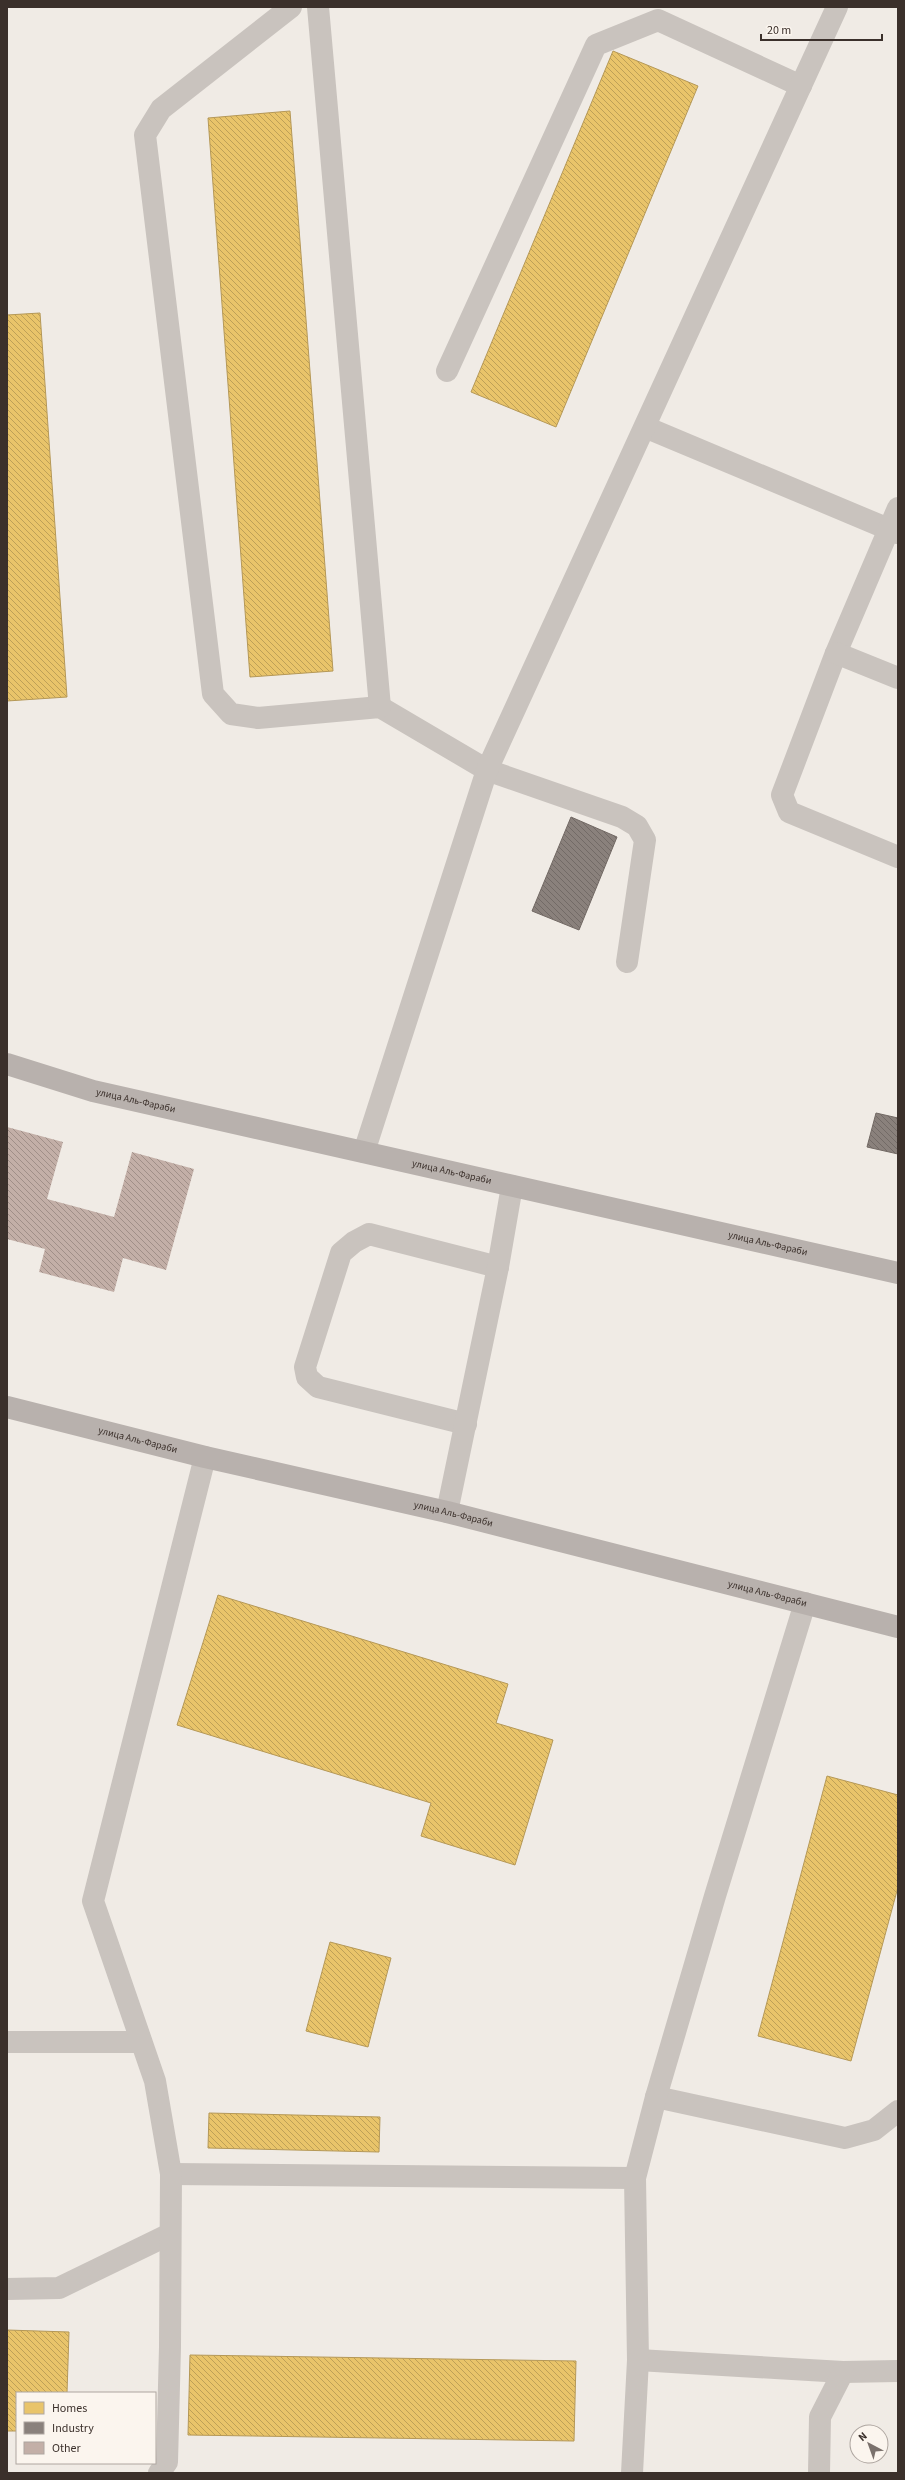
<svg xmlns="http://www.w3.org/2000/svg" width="905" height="2480" font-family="'Source Sans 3',sans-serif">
  <defs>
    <pattern id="homes-back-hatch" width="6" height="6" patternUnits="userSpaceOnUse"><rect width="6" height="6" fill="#e9c46a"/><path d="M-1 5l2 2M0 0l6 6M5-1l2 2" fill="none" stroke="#bea057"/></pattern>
    <pattern id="industry-back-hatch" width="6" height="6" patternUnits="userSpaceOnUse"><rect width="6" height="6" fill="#8a817c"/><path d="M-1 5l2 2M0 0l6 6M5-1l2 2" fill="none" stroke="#726a66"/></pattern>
    <pattern id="building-back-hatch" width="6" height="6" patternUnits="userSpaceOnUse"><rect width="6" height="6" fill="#c3afa7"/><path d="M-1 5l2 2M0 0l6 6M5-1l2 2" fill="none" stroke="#a08f88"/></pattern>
  </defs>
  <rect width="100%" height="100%" fill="#f0ebe5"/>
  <g fill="url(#homes-back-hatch)" stroke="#b59857">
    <path d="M613 51 698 86 556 427 471 392Z"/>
    <path d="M290 111 333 671 250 677 208 118Z"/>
    <path d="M40 313 67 697 7 701V315Z"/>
    <path d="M218 1595 508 1684 496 1723 553 1740 515 1865 421 1836 431 1803 177 1725Z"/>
    <path d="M827 1776 898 1795V1887L851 2061 758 2036Z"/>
    <path d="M330 1942 391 1958 368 2047 306 2031Z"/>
    <path d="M209 2113 380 2117 379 2152 208 2148Z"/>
    <path d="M7 2330 69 2332 67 2393H17V2431H7Z"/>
    <path d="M190 2355 576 2361 574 2441 188 2435Z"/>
  </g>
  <g fill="url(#industry-back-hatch)" stroke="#726964">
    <path d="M571 817 617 837 579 930 532 911Z"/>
    <path d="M876 1113 898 1118V1154L867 1147Z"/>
  </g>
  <path fill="url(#building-back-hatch)" d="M7 1127 63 1142 47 1199 114 1217 132 1152 194 1169 166 1270 123 1258 114 1292 39 1272 45 1249 7 1239Z"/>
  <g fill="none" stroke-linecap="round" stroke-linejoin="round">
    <g stroke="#c9c3be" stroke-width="22">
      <path d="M291 7 161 109 145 135 213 694 231 714 258 718 380 707 487 770 622 817 637 826 645 840 627 962"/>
      <path d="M318 7 380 707"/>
      <path d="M447 371 596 45 658 20 801 86"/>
      <path d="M645 427 898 533"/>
      <path d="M898 508 836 653 782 795 789 812 898 857"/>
      <path d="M836 653 898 678"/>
      <path d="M364 1152 487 770 837 7"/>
      <path d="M466 1424 318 1387 307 1377 305 1367 341 1253 354 1242 369 1234 498 1267"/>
      <path d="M447 1512 498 1267 512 1186"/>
      <path d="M7 2042H141"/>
      <path d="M656 2097 845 2138 874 2130 898 2111"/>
      <path d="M171 2174 635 2178"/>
      <path d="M7 2289 59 2288 170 2234"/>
      <path d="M638 2360 843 2372 898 2371"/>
      <path d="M159 2473 167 2462 170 2347 171 2174 155 2081 93 1901 205 1457"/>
      <path d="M632 2473 638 2360 635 2178 656 2097 715 1896 805 1603"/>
      <path d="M819 2473 820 2417 843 2372"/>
    </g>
    <g stroke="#b8b1ad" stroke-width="22">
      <path id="s1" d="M7 1064 93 1091 898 1273"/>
      <path id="s2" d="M7 1407 205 1457 447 1512 898 1627"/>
    </g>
  </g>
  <g text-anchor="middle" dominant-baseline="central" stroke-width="4" stroke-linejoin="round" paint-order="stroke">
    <g font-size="10" fill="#3b302b" stroke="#fbf5ee">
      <text stroke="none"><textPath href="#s1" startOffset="134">улица Аль-Фараби</textPath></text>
      <text stroke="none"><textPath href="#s1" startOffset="458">улица Аль-Фараби</textPath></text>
      <text stroke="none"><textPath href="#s1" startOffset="782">улица Аль-Фараби</textPath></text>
      <text stroke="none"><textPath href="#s2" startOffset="135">улица Аль-Фараби</textPath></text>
      <text stroke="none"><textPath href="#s2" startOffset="459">улица Аль-Фараби</textPath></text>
      <text stroke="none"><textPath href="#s2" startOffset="783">улица Аль-Фараби</textPath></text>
    </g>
  </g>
  <rect width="905" height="2480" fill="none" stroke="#3b302b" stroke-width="16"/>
  <rect x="16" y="2392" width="140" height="72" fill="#fbf5ee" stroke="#aea6a0"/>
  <rect x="24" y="2402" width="20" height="12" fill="#e9c46a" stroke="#aea6a0"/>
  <text x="52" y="2412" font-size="12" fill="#3b302b">Homes</text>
  <rect x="24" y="2422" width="20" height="12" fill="#8a817c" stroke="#aea6a0"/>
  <text x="52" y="2432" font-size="12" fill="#3b302b">Industry</text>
  <rect x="24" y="2442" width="20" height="12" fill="#c3afa7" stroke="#aea6a0"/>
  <text x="52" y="2452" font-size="12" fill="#3b302b">Other</text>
  <g transform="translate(869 2444) rotate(319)"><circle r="19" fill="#fbf5ee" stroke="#aea6a0"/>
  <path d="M0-3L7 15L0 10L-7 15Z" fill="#7a716c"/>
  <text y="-6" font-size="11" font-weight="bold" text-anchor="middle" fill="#3b302b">N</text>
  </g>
  <path d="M761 34v6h121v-6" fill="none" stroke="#3b302b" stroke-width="2"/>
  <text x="767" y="34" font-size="12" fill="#3b302b" stroke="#fbf5ee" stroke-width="3" paint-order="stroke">20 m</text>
</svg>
